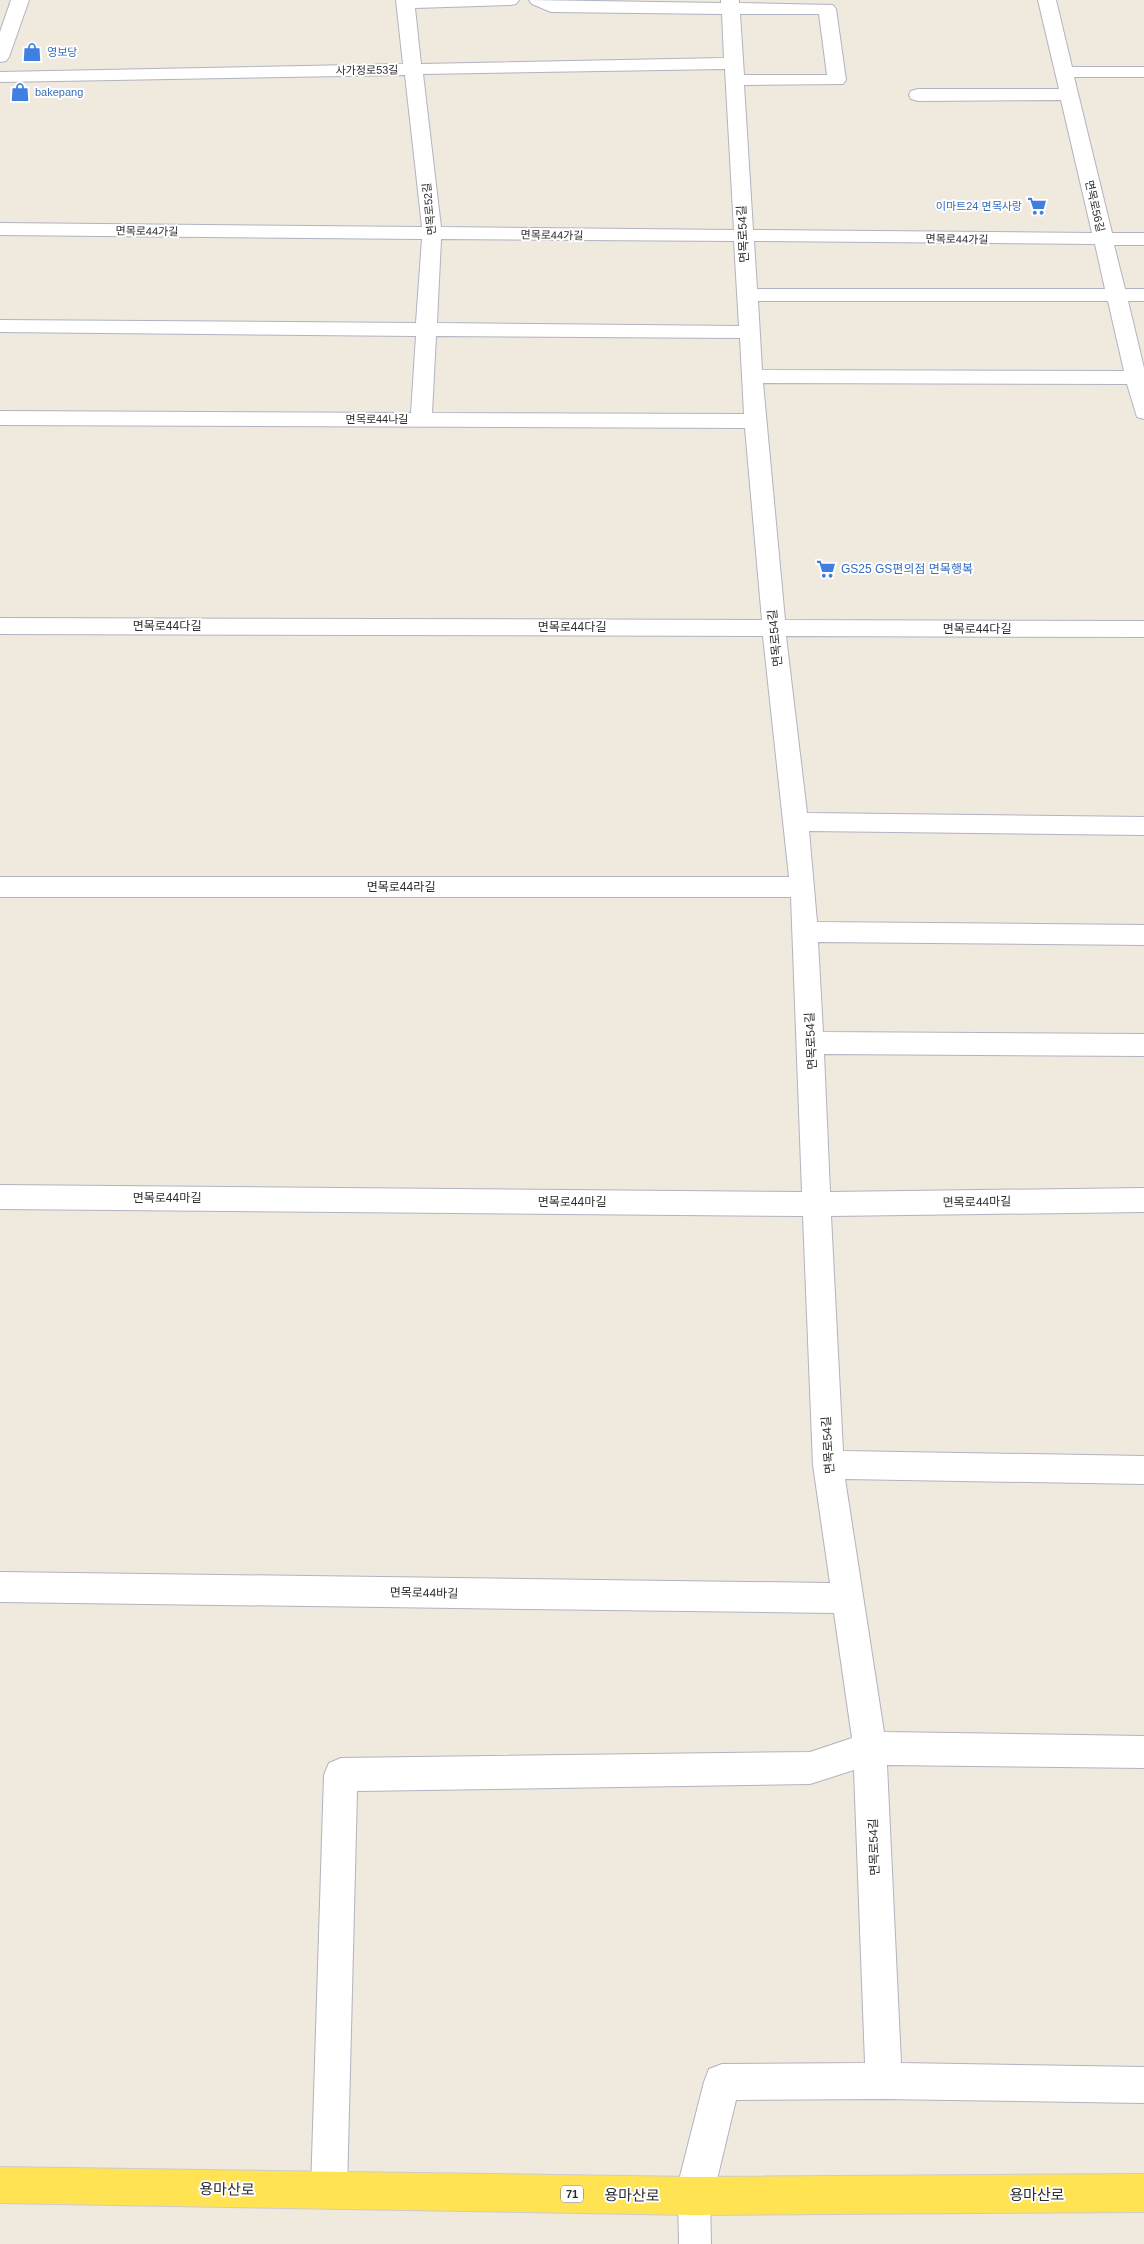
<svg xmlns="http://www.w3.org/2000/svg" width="1144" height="2244" font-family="Helvetica,'Noto Sans KR',sans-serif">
  <rect width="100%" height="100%" fill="#efe9de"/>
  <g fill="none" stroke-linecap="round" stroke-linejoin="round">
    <g stroke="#b2b3c1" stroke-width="2">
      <path id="service" d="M694 2180 705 2185 710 2196 711 2244H679L678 2196 683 2185Z"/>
    </g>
    <g stroke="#b2b3c1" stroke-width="2">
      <g id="minor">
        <path d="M11 0H29L9 57 6 61 0 62V32Z"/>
        <path d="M396 0H519L516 4 510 5 415 8 421 64 724 58 722 14 551 12 532 4 529 0 721 3V0H739V3L833 5 836 9 846 80 843 84 744 85 753 230 1092 233 1061 100 918 101 911 99 909 95 911 91 918 89H1059L1038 0H1056L1072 67H1144V77H1074L1112 233H1144V245H1114L1125 289H1144V301H1128L1144 368V419L1137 417 1127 384 763 383 785 620 1144 621V637L786 636 807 813 1144 817V835L809 831 817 922 1144 925V945L818 942 823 1032 1144 1034V1056L824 1054 830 1192 1144 1188V1212L831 1216 843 1451 1144 1456V1484L845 1479 884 1732 1144 1736V1768L887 1765 901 2063 1144 2067V2103L884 2099 736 2100 713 2196 707 2209 694 2215 681 2209 675 2196 704 2082 709 2069 722 2064 865 2063 854 1770 810 1784 357 1791 347 2190 342 2203 329 2208 316 2203 311 2190 324 1775 329 1763 341 1758 810 1752 852 1738 834 1613 0 1602V1572L830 1583 813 1465 803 1216 0 1209V1185L802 1192 791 897H0V877H789L763 636 0 634V618L762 620 745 428 0 425V411L411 413 416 336 0 332V320L416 323 422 239 0 235V223L422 227 405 75 0 82V72L403 64ZM740 14H819L827 75H744ZM725 69 734 230 441 227 423 74ZM441 239 734 241 739 326 437 323ZM754 241 1095 244 1105 289H757ZM758 301H1108L1124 371 762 370ZM436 336 740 338 744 414 432 413Z"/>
      </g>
    </g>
    <g stroke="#ccc" stroke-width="2">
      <path id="primary" d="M0 2167 694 2177 1144 2174V2212L694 2215 0 2203Z"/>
    </g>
    <use href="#service" fill="#fff" fill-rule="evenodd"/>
    <use href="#minor" fill="#fff" fill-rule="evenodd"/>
    <use href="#primary" fill="#ffe353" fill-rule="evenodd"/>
  </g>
  <defs>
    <g id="shop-bare" transform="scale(1.5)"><path d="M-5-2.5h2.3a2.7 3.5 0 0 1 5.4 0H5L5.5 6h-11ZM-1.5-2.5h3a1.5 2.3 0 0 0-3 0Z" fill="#3f7fe0" stroke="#fff" stroke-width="2.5" paint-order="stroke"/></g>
    <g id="supermarket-bare" transform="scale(1.5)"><path d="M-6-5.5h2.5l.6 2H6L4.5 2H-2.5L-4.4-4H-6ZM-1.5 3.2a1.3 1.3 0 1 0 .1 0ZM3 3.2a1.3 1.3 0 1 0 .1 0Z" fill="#3f7fe0" stroke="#fff" stroke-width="2.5" paint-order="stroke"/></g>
  </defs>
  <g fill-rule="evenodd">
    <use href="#shop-bare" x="32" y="52"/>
    <use href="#shop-bare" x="20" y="92"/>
    <use href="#supermarket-bare" x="1037" y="206"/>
    <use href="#supermarket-bare" x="826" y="569"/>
  </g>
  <g text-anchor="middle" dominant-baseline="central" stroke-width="4" stroke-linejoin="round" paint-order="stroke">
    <g font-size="11" fill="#366cbe" stroke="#fff" text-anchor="start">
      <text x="47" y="52">영보당</text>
      <text x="35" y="92">bakepang</text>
      <text x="1022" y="206" text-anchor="end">이마트24 면목사랑</text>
    </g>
    <g font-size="11" fill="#2c2c2c" stroke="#fff">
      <text transform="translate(367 70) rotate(-1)">사가정로53길</text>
      <text transform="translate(1095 206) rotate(77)">면목로56길</text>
      <text transform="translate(429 209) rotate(-96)">면목로52길</text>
      <text transform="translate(147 231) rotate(1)">면목로44가길</text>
      <text transform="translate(552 235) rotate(1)">면목로44가길</text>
      <text transform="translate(957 239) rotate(1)">면목로44가길</text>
      <text x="377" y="419">면목로44나길</text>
    </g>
    <rect fill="#fff" stroke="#6b6b6b" stroke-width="1" x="561" y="2185.5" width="22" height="17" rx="4"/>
    <g font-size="11" font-weight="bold" fill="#2c2c2c">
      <text x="572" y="2194">71</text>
    </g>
    <g font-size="12" fill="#2c2c2c" stroke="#fff">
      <text transform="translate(743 234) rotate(-93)">면목로54길</text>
      <text x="167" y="626">면목로44다길</text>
      <text x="572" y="627">면목로44다길</text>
      <text x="977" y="629">면목로44다길</text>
      <text transform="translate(775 638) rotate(-96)">면목로54길</text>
      <text x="401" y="887">면목로44라길</text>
      <text transform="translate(811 1041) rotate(-93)">면목로54길</text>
      <text x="167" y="1198">면목로44마길</text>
      <text x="572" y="1202">면목로44마길</text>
      <text transform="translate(977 1202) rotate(-1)">면목로44마길</text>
      <text transform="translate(828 1445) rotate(-94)">면목로54길</text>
      <text transform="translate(424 1593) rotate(1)">면목로44바길</text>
      <text transform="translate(874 1847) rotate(-92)">면목로54길</text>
    </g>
    <g font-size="12" fill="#366cbe" stroke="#fff" text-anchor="start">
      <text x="841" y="569">GS25 GS편의점 면목행복</text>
    </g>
    <g font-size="15" fill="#2c2c2c" stroke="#fff">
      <text transform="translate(227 2189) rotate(1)">용마산로</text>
      <text x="1037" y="2194">용마산로</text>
      <text transform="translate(632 2195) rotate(1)">용마산로</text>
    </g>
  </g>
</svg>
